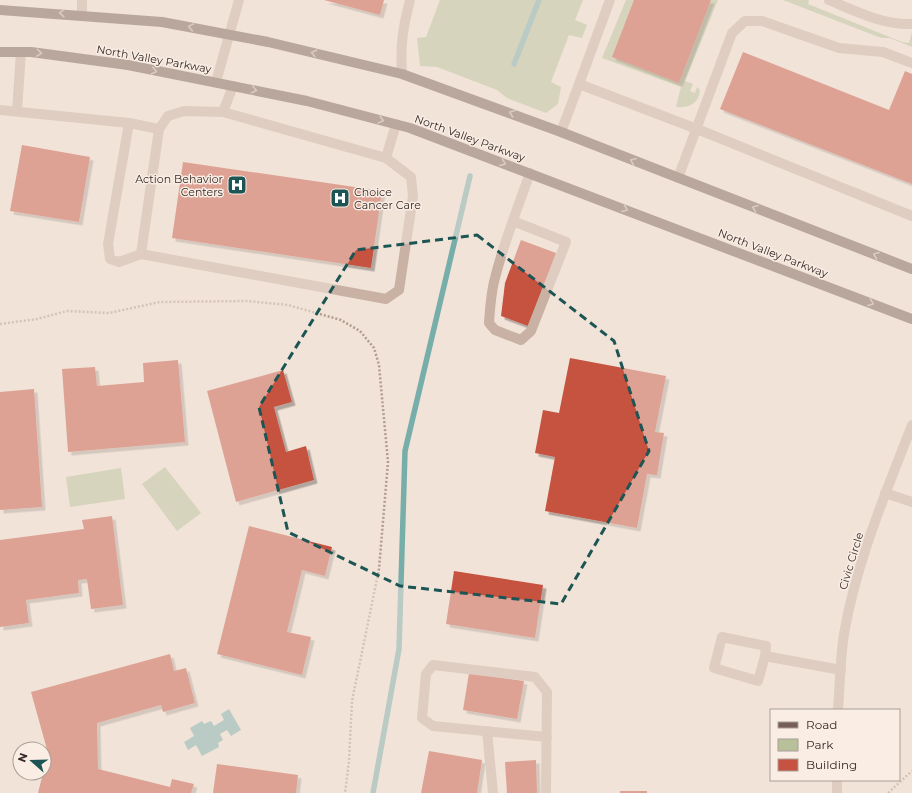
<svg xmlns="http://www.w3.org/2000/svg" width="912" height="793" font-family="Montserrat,sans-serif">
  <defs>
    <filter id="shadow"><feDropShadow dx="3.5" dy="3.5" stdDeviation="0" flood-color="#0004"/></filter>
  </defs>
  <rect width="100%" height="100%" fill="#f1e3d8"/>
  <g fill="#b7c099">
    <path d="M440 0H583L575 20 587 25 582 38 569 35 551 82 561 87 558 104 546 113 507 98 497 90 437 67 420 66 417 38 426 37Z"/>
    <path d="M626 0H718L685 81 693 84 690 91 695 93 697 87 700 90C699 104 689 108 676 107L681 87 602 58Z"/>
    <path d="M783 0H809L808 4 902 42 909 43 912 32V47L890 38H881Z"/>
    <path d="M165 467 201 513 177 531 142 484Z"/>
    <path d="M121 468 125 499 70 507 66 477Z"/>
  </g>
  <path fill="#77aeaa" d="M229 709 241 730 231 736 227 730 220 734 223 740 218 743 219 747 202 756 196 745 188 750 184 742 194 736 190 728 202 721 204 724 211 721 214 726 224 720 221 714Z"/>
  <g fill="none" stroke-linecap="round" stroke-linejoin="round">
    <g stroke="#77aeaa" stroke-width="5.5">
      <path d="M514 64 539 0"/>
      <path d="M373 793 399 649 405 451 470 176"/>
    </g>
  </g>
  <g fill="#c65341" filter="url(#shadow)">
    <path d="M324 0H384L380 15Z"/>
    <path d="M634 0H711L679 83 612 57Z"/>
    <path d="M743 52 889 110 905 71 912 74V184L720 109Z"/>
    <path d="M22 145 90 157 79 222 10 211Z"/>
    <path d="M183 162 382 191 371 268 172 238Z"/>
    <path d="M521 240 556 253 528 326 501 316 505 283Z"/>
    <path d="M570 358 666 376 655 432 664 433 657 475 647 474 637 528 545 511 555 457 535 453 543 410 559 413Z"/>
    <path d="M178 360 185 442 68 452 62 369 95 367 97 386 144 382 143 363Z"/>
    <path d="M283 370 292 402 274 407 286 452 306 446 314 480 236 502 207 391Z"/>
    <path d="M34 389 42 507 0 510V392Z"/>
    <path d="M112 516 123 605 91 609 87 579 78 580 79 593 26 600 29 623 0 627V540L84 529 82 520Z"/>
    <path d="M249 526 332 547 325 576 302 570 287 632 311 637 302 675 217 654Z"/>
    <path d="M454 571 543 585 535 638 446 624Z"/>
    <path d="M170 654 174 671 186 668 195 703 163 712 161 705 97 723 98 769 170 787 172 779 194 784 191 793H38L48 753 31 692Z"/>
    <path d="M469 673 524 681 517 719 463 710Z"/>
    <path d="M429 751 482 760 477 793H421Z"/>
    <path d="M536 760 537 793H507L505 762Z"/>
    <path d="M217 764 298 775 296 793H213Z"/>
    <rect x="620" y="791" width="27" height="2"/>
  </g>
  <g fill="none" stroke-linecap="round" stroke-linejoin="round">
    <g stroke="#b49b8f" stroke-width="2.5" stroke-dasharray="2 2" stroke-linecap="butt">
      <path d="M0 324 37 319 67 311 109 313 160 302 247 301 288 305 341 320 360 331 374 348 379 365 388 462 379 569 352 701 349 761 345 793"/>
      <path d="M888 793 912 771"/>
    </g>
    <g stroke="#c9b1a4" stroke-width="10">
      <path d="M829 0C855 11 883 25 912 24"/>
      <path d="M82 15V0"/>
      <path d="M402 74C400 46 403 27 410 0"/>
      <path d="M216 82 239 0"/>
      <path d="M579 84 610 0"/>
      <path d="M233 86 223 112 184 111 168 116 159 129 141 254 386 299 399 290 413 196 411 177 386 158 396 124"/>
      <path d="M0 110 129 123 108 244 110 259 119 262 141 254"/>
      <path d="M17 111 21 52"/>
      <path d="M223 112 386 158"/>
      <path d="M129 123 159 129"/>
      <path d="M561 132 579 84 697 129 912 216"/>
      <path d="M678 178 732 33 745 21H762L839 48 883 52 912 63"/>
      <path d="M513 221 566 242 531 331 521 340 495 330 489 323C490 308 491 292 495 278 504 242 518 207 530 173"/>
      <path d="M885 493 912 502"/>
      <path d="M765 656 758 681 714 668 722 637 766 646 765 656 841 670"/>
      <path d="M838 710C840 685 840 659 844 634 856 563 886 492 912 425"/>
      <path d="M487 731 493 793"/>
      <path d="M837 780V793"/>
      <path d="M546 793 547 692 535 677 433 665 426 674 422 718 433 726 547 737"/>
    </g>
    <g stroke="#765e57" stroke-width="10">
      <path d="M0 10 162 22 268 42 402 74 561 132 912 269"/>
      <path d="M0 52H31L128 65 307 101 410 128 912 319"/>
    </g>
  </g>
  <defs><path id="oneway-chevron" d="M-2-3.5L2.5 0L-2 3.5" fill="none" stroke-width="1.6" stroke-linecap="round" stroke-linejoin="round"/></defs>
  <g stroke="#beada5">
    <use href="#oneway-chevron" transform="translate(62 13) rotate(-176)"/>
    <use href="#oneway-chevron" transform="translate(191 27) rotate(-170)"/>
    <use href="#oneway-chevron" transform="translate(39 53) rotate(8)"/>
    <use href="#oneway-chevron" transform="translate(314 53) rotate(-166)"/>
    <use href="#oneway-chevron" transform="translate(154 71) rotate(12)"/>
    <use href="#oneway-chevron" transform="translate(254 90) rotate(12)"/>
    <use href="#oneway-chevron" transform="translate(512 113) rotate(-159)"/>
    <use href="#oneway-chevron" transform="translate(381 120) rotate(15)"/>
    <use href="#oneway-chevron" transform="translate(633 161) rotate(-158)"/>
    <use href="#oneway-chevron" transform="translate(503 163) rotate(21)"/>
    <use href="#oneway-chevron" transform="translate(755 208) rotate(-159)"/>
    <use href="#oneway-chevron" transform="translate(625 209) rotate(21)"/>
    <use href="#oneway-chevron" transform="translate(876 255) rotate(-159)"/>
    <use href="#oneway-chevron" transform="translate(871 303) rotate(21)"/>
  </g>
  <path d="M0 0H912V793H0ZM477 235 614 341 649 451 561 604 400 586 288 532 259 407 356 250Z" fill="#f1e3d8" fill-opacity=".55" fill-rule="evenodd"/>
  <path fill="none" stroke="#1c5553" stroke-width="3" stroke-dasharray="8 5" stroke-linejoin="round" d="M477 235 614 341 649 451 561 604 400 586 288 532 259 407 356 250Z"/>
  <defs>
    <g id="hospital-square" transform="scale(1)"><rect x="-9" y="-9" width="18" height="18" rx="4" fill="#1c5553" stroke="#f9ede4"/><path d="M-5-5h3v3.5h4V-5h3V5h-3V1.5h-4V5h-3Z" fill="#fff"/></g>
  </defs>
  <g fill-rule="evenodd">
    <use href="#hospital-square" x="237" y="185"/>
    <use href="#hospital-square" x="340" y="198"/>
  </g>
  <g text-anchor="middle" dominant-baseline="central" stroke-width="3" stroke-linejoin="round" paint-order="stroke">
    <g font-size="11" fill="#342926" stroke="#f9ede4">
      <text transform="translate(154 59) rotate(10)">North Valley Parkway</text>
      <text transform="translate(470 138) rotate(20)">North Valley Parkway</text>
      <text transform="translate(773 253) rotate(21)">North Valley Parkway</text>
      <text transform="translate(851 561) rotate(-73)">Civic Circle</text>
    </g>
    <g font-size="11" fill="#342926" stroke="#f9ede4" text-anchor="end">
      <text x="223" y="179">Action Behavior<tspan x="223" dy="13">Centers</tspan></text>
      <text x="354" y="192" text-anchor="start">Choice<tspan x="354" dy="13">Cancer Care</tspan></text>
    </g>
  </g>
  <rect x="770" y="709" width="130" height="72" fill="#f9ede4" stroke="#aa9f98"/>
  <rect x="778" y="722" width="20" height="6" fill="#765e57" stroke="#aa9f98"/>
  <text x="806" y="729" font-size="12" fill="#342926">Road</text>
  <rect x="778" y="739" width="20" height="12" fill="#b7c099" stroke="#aa9f98"/>
  <text x="806" y="749" font-size="12" fill="#342926">Park</text>
  <rect x="778" y="759" width="20" height="12" fill="#c65341" stroke="#aa9f98"/>
  <text x="806" y="769" font-size="12" fill="#342926">Building</text>
  <g transform="translate(32 761) rotate(290)"><circle r="19" fill="#f9ede4" stroke="#aa9f98"/>
  <path d="M0-3L7 15L0 10L-7 15Z" fill="#1c5553"/>
  <text y="-6" font-size="11" font-weight="bold" text-anchor="middle" fill="#342926">N</text>
  </g>
</svg>
